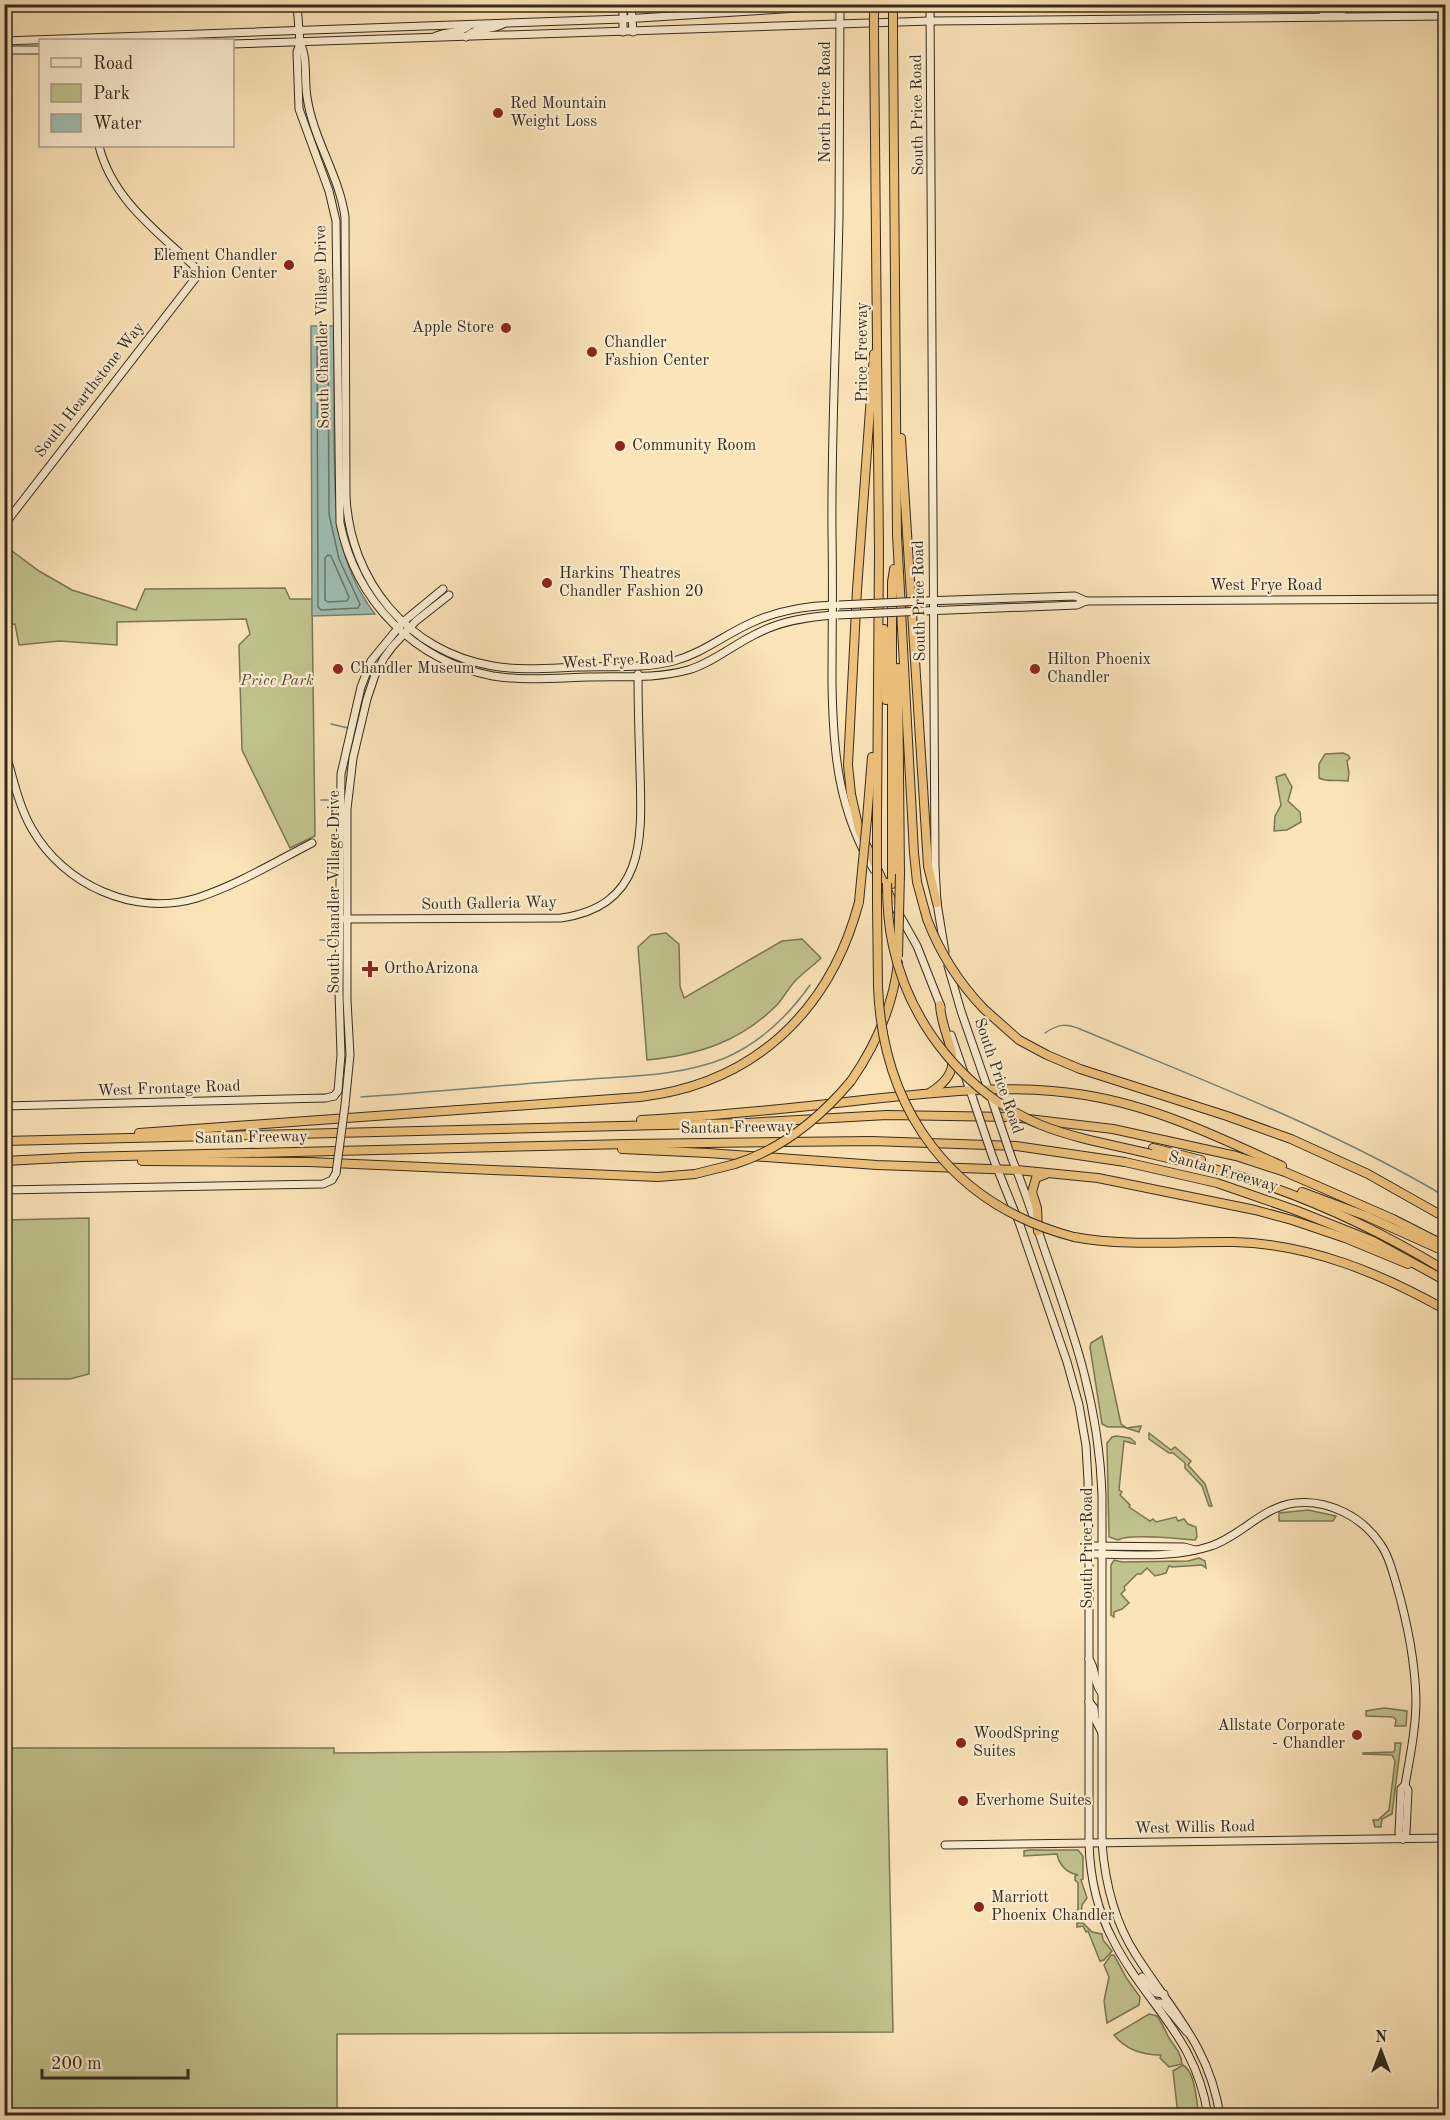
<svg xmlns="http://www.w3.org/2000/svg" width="1450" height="2120" font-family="'Old Standard TT',serif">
  <rect width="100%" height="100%" fill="#fbe4b8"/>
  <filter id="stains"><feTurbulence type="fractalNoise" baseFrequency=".00333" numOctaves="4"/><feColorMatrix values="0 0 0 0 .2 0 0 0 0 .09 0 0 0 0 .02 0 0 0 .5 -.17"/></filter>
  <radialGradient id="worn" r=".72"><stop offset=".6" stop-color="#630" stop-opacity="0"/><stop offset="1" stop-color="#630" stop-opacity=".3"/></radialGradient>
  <g fill="#c1c38d" stroke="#7b7654" stroke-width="1.5">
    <path d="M4 545 39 571 72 590 136 610 145 589 285 588 290 599H312L315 836 290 848 242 750 239 645 250 634 246 619 117 622V645L59 641 19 645 15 624 5 625Z"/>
    <path d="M1343 753 1348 755 1350 758 1347 761 1349 773 1348 781C1337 779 1329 783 1319 778V764L1325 754Z"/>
    <path d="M1285 774 1292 787 1288 801 1300 812 1301 822 1287 830 1274 831 1275 816 1281 805 1276 777Z"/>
    <path d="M666 933 679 944 680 986 684 998 782 941 802 939 821 958C813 966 804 972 797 979 789 987 784 997 777 1005 740 1042 698 1055 647 1060L638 947 651 935Z"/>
    <path d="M89 1218V1374L70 1379H5V1220Z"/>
    <path d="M1102 1336 1121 1424 1127 1428 1141 1426 1139 1432 1123 1427H1108L1102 1424 1090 1347 1091 1343Z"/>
    <path d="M1149 1433 1171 1450 1175 1447 1191 1461 1188 1465 1205 1484 1212 1506H1209L1202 1486 1185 1468V1463L1173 1453H1169L1149 1439Z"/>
    <path d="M1116 1436 1130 1438 1135 1442V1444L1124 1441 1119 1490 1122 1492 1120 1495 1130 1505 1129 1507 1150 1521 1153 1519 1156 1522 1176 1517 1178 1521 1184 1519 1188 1524 1196 1527 1197 1537 1195 1540C1180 1539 1129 1533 1118 1540L1109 1537 1107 1443 1112 1437Z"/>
    <path d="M1308 1510 1336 1516 1333 1521H1279V1513Z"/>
    <path d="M1199 1558 1205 1561 1206 1568 1202 1565 1172 1567 1169 1566 1166 1573 1155 1576 1147 1568 1141 1574H1137L1124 1587 1125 1590 1121 1594 1129 1603 1122 1609 1114 1612V1617L1111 1615V1565L1114 1560 1122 1562 1188 1561Z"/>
    <path d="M1384 1708 1407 1711 1406 1726H1395L1396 1720 1393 1717 1366 1716V1711Z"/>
    <path d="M1395 1743H1401L1392 1814 1382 1819 1381 1827H1375L1373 1820H1378L1389 1810 1395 1761 1392 1755 1363 1754V1753L1393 1752 1395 1750Z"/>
    <path d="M5 1748H334V1753L887 1749 893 2032 337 2034V2115H5Z"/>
    <path d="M1030 1850H1078L1083 1856V1879L1081 1880 1087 1898 1082 1905 1081 1915 1066 1914 1078 1910V1883L1075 1880V1876L1078 1875C1067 1873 1059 1865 1057 1854L1024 1856V1851Z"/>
    <path d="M1077 1923H1083L1092 1932 1102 1934 1103 1940 1112 1951 1104 1960 1100 1961 1088 1931 1086 1932 1083 1926 1077 1927Z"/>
    <path d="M1111 1955H1114L1127 1979 1140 1997 1139 2005 1107 2023 1104 2001 1109 1977 1104 1965Z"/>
    <path d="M1149 2014 1157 2016C1162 2023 1165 2030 1169 2038 1175 2047 1181 2053 1182 2064L1169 2067 1160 2058 1161 2055C1142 2055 1126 2050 1114 2035Z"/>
    <path d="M1183 2065C1196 2073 1196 2101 1199 2115H1178L1173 2071Z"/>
  </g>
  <path fill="#9fbeb3" stroke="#758377" stroke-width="1.5" d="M311 326H334C334 363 334 400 334 437 335 501 333 560 375 614L312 616Z"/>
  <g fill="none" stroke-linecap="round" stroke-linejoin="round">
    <g stroke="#6a7468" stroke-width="1.5">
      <path d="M320 332H326L328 335 329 514 339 559 360 604 358 608 321 610 318 607 317 335Z"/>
      <path d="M328 555 331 556 349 597 347 601 328 602 325 600V558Z"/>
    </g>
    <g stroke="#758377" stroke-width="1.5">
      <path d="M331 724 348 728"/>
      <path d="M321 800H333"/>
      <path d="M320 940H334"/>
      <path d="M1045 1033C1058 1024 1066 1023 1080 1029 1204 1081 1330 1128 1446 1197"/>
      <path d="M361 1097C433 1092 504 1085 576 1080 624 1076 679 1077 725 1058 760 1043 788 1016 810 985"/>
    </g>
    <g stroke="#352a1c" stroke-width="9">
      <g id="secondary">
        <path d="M297 4 300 43 297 52 299 109 329 191 336 221 340 523C356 601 414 661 493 676 524 681 557 678 588 677 621 676 656 679 688 670 712 663 733 645 756 634 780 621 807 617 834 615"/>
        <path d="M623 4V32"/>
        <path d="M631 4 633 32"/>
        <path d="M840 4C840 75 840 146 839 217 837 323 831 428 832 534 833 584 832 633 832 683 833 752 838 810 874 870"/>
        <path d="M930 4 935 866 937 903 945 952"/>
        <path d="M1038 4 1098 7 1203 5H1446"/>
        <path d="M1323 12 1342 11 1348 6"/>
        <path d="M436 36C450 30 458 35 470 25"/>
        <path d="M466 37C479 25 489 32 503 24"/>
        <path d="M4 41 623 19 830 6 894 4"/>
        <path d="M300 43C308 58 304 79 307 97 313 139 339 175 345 217L346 496C350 581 408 652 493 666 521 671 551 668 579 667 611 666 644 669 674 661 703 653 724 635 751 623 778 610 805 606 834 605"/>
        <path d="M232 44 930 21 1446 16"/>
        <path d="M4 50H40"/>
        <path d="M4 525 197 276V273L193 265C155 230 112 198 99 146"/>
        <path d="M923 601 1075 596 1086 601"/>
        <path d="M924 611 1077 605 1086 601 1446 599"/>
        <path d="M4 747C12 774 18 805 32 829 64 885 134 917 197 898 237 885 275 862 312 843"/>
        <path d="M890 898 917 946 941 1007"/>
        <path d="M345 919 561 918C646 906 642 838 640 771 639 739 638 707 638 674"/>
        <path d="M948 966 961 1011 989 1092"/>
        <path d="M951 1035 973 1099"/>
        <path d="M334 1096 338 1091 341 1055 339 992 341 774 361 687 371 661 403 622 443 589"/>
        <path d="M345 1105 350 1055 347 1000V809L353 758 367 699 375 675 384 658 392 647 416 621 449 595"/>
        <path d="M4 1106 326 1098 334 1096"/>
        <path d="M993 1158 1020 1225 1067 1362 1079 1405 1086 1446 1088 1481 1089 1560V1843C1090 1877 1097 1910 1113 1940 1146 2005 1196 2036 1208 2116"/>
        <path d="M1012 1159C1025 1190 1035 1222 1046 1254 1075 1337 1099 1406 1102 1495V1843C1105 1883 1114 1921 1136 1955 1171 2010 1210 2047 1220 2116"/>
        <path d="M4 1190 323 1184 332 1180 336 1173"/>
        <path d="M1089 1546 1184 1547 1195 1550"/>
        <path d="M1089 1554C1129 1554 1172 1559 1211 1546 1241 1536 1262 1507 1295 1503 1328 1499 1363 1517 1381 1545 1389 1556 1392 1570 1396 1583 1407 1621 1415 1659 1416 1699 1416 1728 1410 1757 1405 1785L1401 1789 1399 1833 1403 1839"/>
        <path d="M1089 1659C1097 1671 1093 1682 1101 1692"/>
        <path d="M1089 1702 1094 1708 1095 1719 1101 1731"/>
        <path d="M1403 1839 1406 1833 1408 1790 1405 1785"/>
        <path d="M945 1845 1446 1838"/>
        <path d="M1142 1977 1156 1993 1164 1994"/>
        <path d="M1156 2003H1163L1187 2032"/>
      </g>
    </g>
    <g stroke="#352a1c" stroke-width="10">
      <g id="highway">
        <path d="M893 34 897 535 914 853 917 882 927 919"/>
        <path d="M874 35 879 551 877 819"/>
        <path d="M874 354 857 590 848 765 851 794 859 830 892 901"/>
        <path d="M901 438 928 866 937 903"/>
        <path d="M884 629 886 700"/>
        <path d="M898 668 900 874"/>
        <path d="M867 819 872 757"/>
        <path d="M892 884V582L894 569"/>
        <path d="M877 903 878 987"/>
        <path d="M984 1009 1019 1040 1047 1055 1080 1069 1227 1116 1291 1139 1368 1174 1446 1218"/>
        <path d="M851 1081C876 1045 893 1007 898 963"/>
        <path d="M931 1092C972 1066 942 1042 940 1005"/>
        <path d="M641 1120C718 1116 795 1108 872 1099 943 1092 1015 1083 1085 1095 1154 1106 1219 1137 1282 1166"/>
        <path d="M139 1133 640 1097C753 1084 830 1012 859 902"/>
        <path d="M4 1141 745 1123 887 1115 1011 1117 1113 1129 1236 1156 1285 1172 1313 1184 1393 1219 1446 1246"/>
        <path d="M1153 1148 1201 1160"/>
        <path d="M622 1149 708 1153 877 1165 1017 1170 1098 1178 1255 1210 1292 1220 1345 1238 1408 1264"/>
        <path d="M1151 1154C1179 1161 1208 1167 1236 1175 1310 1198 1379 1230 1446 1271"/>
        <path d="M4 1161 83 1157 628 1144 871 1141 1016 1146 1125 1162 1217 1183 1295 1210 1373 1241 1446 1281"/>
        <path d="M142 1161 309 1162 658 1177 695 1174 735 1164"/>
        <path d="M1302 1192 1366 1216 1446 1252"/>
        <path d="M1038 1231 1037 1208 1032 1192 1036 1178 1046 1174"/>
        <path d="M1074 1237C1127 1247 1180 1241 1234 1242 1310 1244 1380 1273 1446 1310"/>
      </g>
    </g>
    <use href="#secondary" stroke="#fcedd1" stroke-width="7"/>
    <use href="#highway" stroke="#eec27c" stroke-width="8"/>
    <g stroke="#352a1c" stroke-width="9" stroke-linecap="butt">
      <g id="secondary-bridge">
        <path d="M839 605 923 601"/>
        <path d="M838 615 924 611"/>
        <path d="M973 1099 993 1158"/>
        <path d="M992 1100 1012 1159"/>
        <path d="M336 1173 345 1105"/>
      </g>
    </g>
    <g stroke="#352a1c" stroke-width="10" stroke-linecap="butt">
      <g id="highway-bridge">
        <path d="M874 4V35"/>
        <path d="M893 4V34"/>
        <path d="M877 819V903"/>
        <path d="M887 883C887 904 888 925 893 946 910 1025 966 1094 1041 1125 1076 1139 1114 1145 1151 1154"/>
        <path d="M859 902 867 819"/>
        <path d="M927 919C940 953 959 983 984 1009"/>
        <path d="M898 957 900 874"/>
        <path d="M878 987C883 1111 952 1205 1074 1237"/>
        <path d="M735 1164C782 1149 820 1118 851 1081"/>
      </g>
    </g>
    <use href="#secondary-bridge" stroke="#fcedd1" stroke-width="7"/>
    <use href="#highway-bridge" stroke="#eec27c" stroke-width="8"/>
  </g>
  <g fill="#8f2418" stroke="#fcedd1" stroke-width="2">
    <circle cx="498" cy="113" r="6"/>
    <circle cx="289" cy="265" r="6"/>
    <circle cx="506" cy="328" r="6"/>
    <circle cx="592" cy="352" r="6"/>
    <circle cx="620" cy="446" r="6"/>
    <circle cx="547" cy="583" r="6"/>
    <circle cx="338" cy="669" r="6"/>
    <circle cx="1035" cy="669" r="6"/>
    <path d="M367 960h6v6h6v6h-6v6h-6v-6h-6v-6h6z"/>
    <circle cx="1357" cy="1735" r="6"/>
    <circle cx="961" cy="1743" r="6"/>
    <circle cx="963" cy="1801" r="6"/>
    <circle cx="979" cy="1907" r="6"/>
  </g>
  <g text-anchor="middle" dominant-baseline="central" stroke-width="4.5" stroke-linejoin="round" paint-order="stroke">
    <g font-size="16" fill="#352a1c" stroke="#fcedd1">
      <text transform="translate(826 102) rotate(-90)">North Price Road</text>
      <text transform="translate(918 115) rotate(-91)">South Price Road</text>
      <text transform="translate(323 327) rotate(-91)">South Chandler Village Drive</text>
      <text transform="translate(863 352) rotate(-90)">Price Freeway</text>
      <text transform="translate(90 390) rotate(-52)">South Hearthstone Way</text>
      <text x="1266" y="586">West Frye Road</text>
      <text transform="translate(920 601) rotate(-91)">South Price Road</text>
      <text transform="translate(618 661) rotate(-3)">West Frye Road</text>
      <text transform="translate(335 892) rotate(-90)">South Chandler Village Drive</text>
      <text transform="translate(489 904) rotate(-1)">South Galleria Way</text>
      <text transform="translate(998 1076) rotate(71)">South Price Road</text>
      <text transform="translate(169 1089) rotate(-2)">West Frontage Road</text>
      <text transform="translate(737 1128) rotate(-1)">Santan Freeway</text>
      <text transform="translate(251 1138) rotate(-1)">Santan Freeway</text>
      <text transform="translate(1223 1172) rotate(16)">Santan Freeway</text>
      <text transform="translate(1088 1548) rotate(-90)">South Price Road</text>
      <text transform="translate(1195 1828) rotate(-1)">West Willis Road</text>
    </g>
    <g font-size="16" fill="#352a1c" stroke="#fcedd1" text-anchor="start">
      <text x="510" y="104">Red Mountain<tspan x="510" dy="18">Weight Loss</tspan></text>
      <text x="277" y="256" text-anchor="end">Element Chandler<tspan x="277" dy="18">Fashion Center</tspan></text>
      <text x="494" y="328" text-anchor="end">Apple Store</text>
      <text x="604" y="343">Chandler<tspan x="604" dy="18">Fashion Center</tspan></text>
      <text x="632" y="446">Community Room</text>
      <text x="559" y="574">Harkins Theatres<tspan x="559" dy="18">Chandler Fashion 20</tspan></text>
      <text x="1047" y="660">Hilton Phoenix<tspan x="1047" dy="18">Chandler</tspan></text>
      <text x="350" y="669">Chandler Museum</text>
      <text x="384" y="969">OrthoArizona</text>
      <text x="1345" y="1726" text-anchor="end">Allstate Corporate<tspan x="1345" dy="18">- Chandler</tspan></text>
      <text x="973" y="1734">WoodSpring<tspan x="973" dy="18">Suites</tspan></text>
      <text x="975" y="1801">Everhome Suites</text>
      <text x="991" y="1898">Marriott<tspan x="991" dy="18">Phoenix Chandler</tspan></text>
    </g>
    <g font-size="16" font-style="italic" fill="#585038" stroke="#fcedd1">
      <text x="277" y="681">Price Park</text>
    </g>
  </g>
  <rect width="1450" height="2120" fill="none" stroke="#fbe4b8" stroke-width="24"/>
  <rect x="6" y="6" width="1438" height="2108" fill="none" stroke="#352a1c" stroke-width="3"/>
  <rect x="12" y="12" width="1426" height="2096" fill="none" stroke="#352a1c" stroke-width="1.5"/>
  <rect x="39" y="39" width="195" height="108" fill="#fcedd1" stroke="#ac9f89" stroke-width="1.5"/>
  <rect x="51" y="58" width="30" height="9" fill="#fcedd1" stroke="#ac9f89" stroke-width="1.5"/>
  <text x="93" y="69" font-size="18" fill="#352a1c">Road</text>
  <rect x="51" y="84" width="30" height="18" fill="#c1c38d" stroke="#ac9f89" stroke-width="1.5"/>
  <text x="93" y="99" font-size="18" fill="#352a1c">Park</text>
  <rect x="51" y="114" width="30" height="18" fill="#9fbeb3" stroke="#ac9f89" stroke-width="1.5"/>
  <text x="93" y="129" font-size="18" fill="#352a1c">Water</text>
  <g transform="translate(1381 2051)" stroke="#fcedd1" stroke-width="4.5" paint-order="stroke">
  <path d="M0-4.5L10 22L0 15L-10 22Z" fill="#352a1c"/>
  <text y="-9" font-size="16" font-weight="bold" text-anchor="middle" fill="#352a1c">N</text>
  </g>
  <path d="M42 2069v9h146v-9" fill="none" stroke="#352a1c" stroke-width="3"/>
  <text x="51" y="2069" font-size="18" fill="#352a1c" stroke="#fcedd1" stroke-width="4.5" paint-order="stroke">200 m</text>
  <rect width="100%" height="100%" filter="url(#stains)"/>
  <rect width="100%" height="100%" fill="url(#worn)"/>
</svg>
